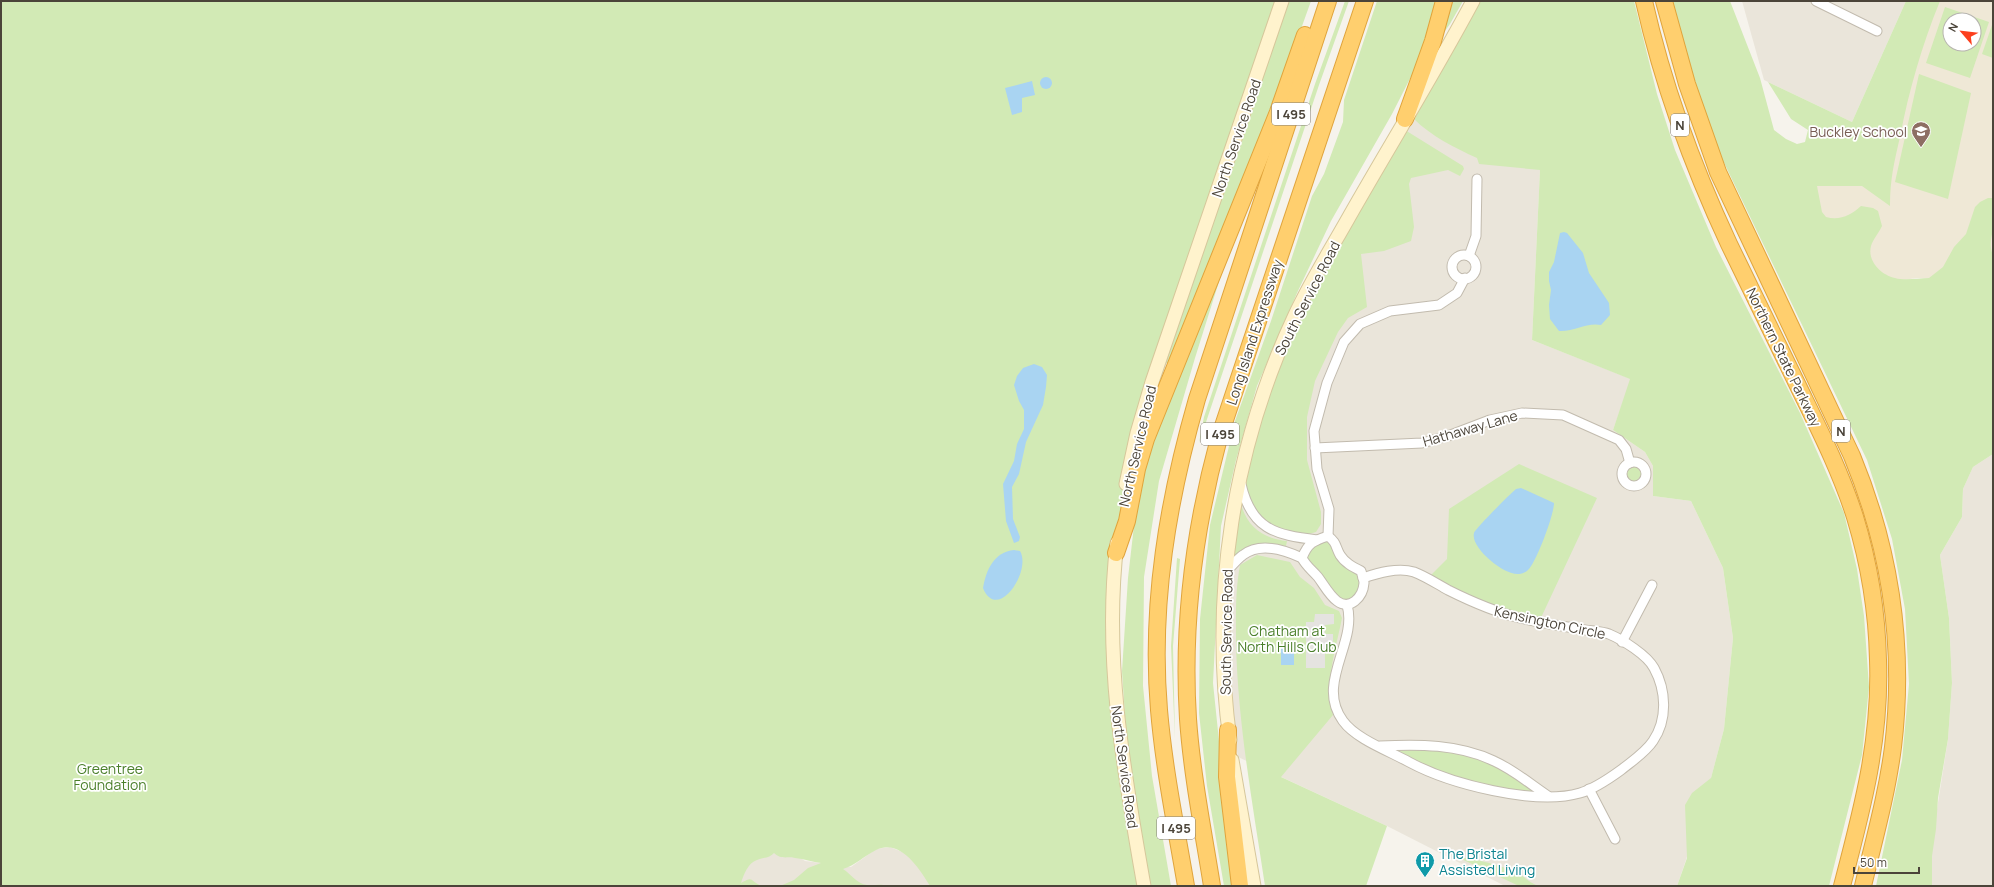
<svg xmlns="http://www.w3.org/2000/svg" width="1994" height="887" font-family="Manrope,sans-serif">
  <rect width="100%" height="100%" fill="#f6f3ec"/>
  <g fill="#eae5da">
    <path d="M1742 1H1906L1852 122 1764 80Z"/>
    <path d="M1414 114 1540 170 1532 340 1631 379 1613 430 1645 452 1653 466V496L1691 501 1723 568 1733 638 1724 729 1701 816 1677 886H1505L1387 826 1238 757 1229 704 1227 597 1244 474 1300 312Z"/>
    <path d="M1993 454V886H1925L1948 739 1952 683 1949 618 1940 555 1962 517 1963 489 1973 467Z"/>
    <path d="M773 840 805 861 851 867 876 849 890 847 985 886H739L754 847Z"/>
  </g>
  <path fill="#efe8d6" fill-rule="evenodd" d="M1906 1H1993V319L1929 278H1916L1891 282 1836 253 1802 186 1846 174ZM1950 20H1974V44H1950Z"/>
  <g fill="#d2eab5" fill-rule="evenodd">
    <path d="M1 1H1282L1178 308 1121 515 1115 680 1144 886H930C919 868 900 838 876 850 864 856 856 865 843 869 851 874 857 884 867 885 874 886 880 883 887 886H780L794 880 808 868 821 863C813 862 804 859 795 858 787 856 781 860 774 853 768 859 764 857 757 860 748 863 744 874 741 883 754 876 749 880 761 886H1Z"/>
    <path d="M1286 1H1311L1272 110 1168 364 1165 362 1203 253Z"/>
    <path d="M1345 1H1349L1319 85 1199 443 1204 417 1315 84Z"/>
    <path d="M1377 1H1436L1422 55 1392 114 1331 221 1297 293 1257 386 1236 460 1221 526 1213 683 1234 886H1224L1207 786 1199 713 1200 619 1210 525 1235 421 1271 321 1312 196 1324 174 1343 122 1344 100Z"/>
    <path d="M1448 1H1463L1450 24 1437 42Z"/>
    <path d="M1478 1H1634L1657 94 1675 150 1716 247 1800 413 1844 513 1857 569 1864 616 1869 687 1862 755 1829 886H1677L1687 858 1685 805 1692 793 1711 778 1724 729 1733 638 1723 568 1691 501 1653 496V466L1645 452 1613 430 1630 379 1532 340 1540 170 1479 164 1477 158C1455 148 1431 136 1414 119V114Z"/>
    <path d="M1670 1H1730L1760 78 1774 130 1786 139 1797 144 1805 142 1808 130 1791 119 1768 82 1852 122 1906 1H1940C1922 45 1909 90 1900 137 1894 163 1890 179 1890 206L1862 186H1817L1822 212 1826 217C1840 221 1851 215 1861 206L1873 208 1878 211 1882 226C1879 233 1873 239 1871 246 1867 261 1881 275 1895 278 1905 281 1919 278 1929 278L1943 267 1954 247 1966 234 1975 207 1980 202 1988 198H1993C1993 208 1994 220 1993 230 1991 239 1989 245 1993 255V454L1973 467 1963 489 1962 517 1940 555 1949 618 1952 683 1948 739 1938 798 1936 829 1932 856V886H1876L1902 760 1909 684 1905 609 1892 539 1867 460 1716 146 1692 78Z"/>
    <path d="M1945 7 1989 22 1970 78 1926 63ZM1950 20H1974V44H1950Z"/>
    <path d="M1992 25H1993V58L1982 54Z"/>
    <path d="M1919 74 1971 93 1948 199 1895 182Z"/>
    <path d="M1405 130 1463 166 1464 169 1460 176 1448 170 1411 178 1409 184 1414 227 1411 241 1384 251 1361 254 1367 307 1348 318 1338 332 1315 381 1307 417V460L1321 512V524L1316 532 1305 535 1288 533 1264 523 1249 502 1245 488 1255 443 1275 374 1297 324Z"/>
    <path d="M1238 221 1195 358 1159 481 1144 577 1143 686 1152 776 1171 886H1149L1128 761 1122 671 1128 578 1140 473Z"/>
    <circle cx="1634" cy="475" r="12"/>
    <path d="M1519 464 1597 498 1539 622 1519 618 1427 579 1447 559 1449 509Z"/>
    <path d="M1239 497C1245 524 1259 538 1287 541L1286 546C1259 543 1245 540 1229 564Z"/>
    <path d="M1328 536 1340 555 1361 571 1362 592 1347 605 1307 567V546Z"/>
    <path d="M1257 555 1290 562 1300 577 1314 588 1325 605 1339 611 1342 618C1336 649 1324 683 1333 715L1281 777 1387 826 1366 886H1265C1253 806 1238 725 1236 644 1236 617 1235 592 1240 565Z"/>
    <path d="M1177 558 1180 559 1173 646 1175 739 1171 646Z"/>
    <path d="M1423 744 1488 758 1548 796 1469 785 1378 746Z"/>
    <path d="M1455 856C1477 860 1500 864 1519 874 1526 878 1530 883 1538 886H1519Z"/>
  </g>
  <path fill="#e5e3e0" d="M1315 614H1334V624L1325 625V634H1333V645H1325V668H1306V622H1314Z"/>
  <g fill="#a9d4f2">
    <circle cx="1046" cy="83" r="6"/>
    <path d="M1032 81 1035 95 1022 98V112L1012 115 1005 88Z"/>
    <path d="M1564 232 1567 233 1583 253 1589 273 1609 303 1610 315 1601 325C1587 322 1574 332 1559 331L1550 319 1549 305 1551 290 1549 281V272L1554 262 1560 233Z"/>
    <path d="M1034 364 1042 367 1047 375 1046 387 1043 405 1026 442 1019 474 1012 487 1013 519 1020 537 1019 541 1014 543 1006 521 1003 484 1014 461 1017 444 1024 429V410L1019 401 1014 385 1017 376 1023 368Z"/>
    <path d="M1521 488 1554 503C1554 515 1536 563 1528 570 1526 572 1522 574 1519 574 1505 576 1470 548 1474 533 1475 529 1510 494 1516 489Z"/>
    <path d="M1014 550 1020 551C1032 571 997 623 983 588 986 570 994 552 1014 550Z"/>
    <rect x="1281" y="645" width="13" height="20"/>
  </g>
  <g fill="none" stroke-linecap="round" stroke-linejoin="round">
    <g stroke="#c2bbae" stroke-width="11">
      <g id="street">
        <path d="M1816 1 1877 31"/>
        <circle cx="1464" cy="267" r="12"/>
        <path d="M1469 256 1476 236 1477 179"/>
        <path d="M1315 448 1422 443 1448 436 1490 420 1522 413 1563 415 1619 440 1626 449 1630 463"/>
        <circle cx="1634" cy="474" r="12"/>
        <path d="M1241 484C1251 529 1275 535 1317 540"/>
        <path d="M1328 536 1329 509 1317 469 1314 431 1327 383 1344 342 1360 324 1390 311 1439 305 1457 293 1465 278"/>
        <path d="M1328 536C1337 543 1335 546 1340 555 1345 563 1353 567 1361 571 1362 575 1364 580 1364 583 1363 597 1350 611 1337 601 1329 595 1324 585 1318 577 1312 570 1306 566 1302 558 1308 543 1313 541 1328 536Z"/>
        <path d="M1225 573C1231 567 1236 560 1243 555 1260 542 1285 550 1302 558"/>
        <path d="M1347 605C1358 643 1315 683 1343 721 1356 739 1389 751 1409 762 1450 784 1535 806 1580 793 1594 789 1610 778 1621 770 1632 761 1645 753 1653 741 1668 719 1666 690 1654 668 1647 655 1623 640 1609 634 1601 631 1589 631 1580 629 1560 626 1540 623 1520 618 1495 612 1472 602 1448 590 1437 584 1425 576 1414 572 1398 567 1378 573 1363 578"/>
        <path d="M1622 642 1652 585"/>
        <path d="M1380 746C1418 744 1459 744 1494 761 1514 770 1530 784 1548 796"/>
        <path d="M1589 789 1615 839"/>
      </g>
    </g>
    <g stroke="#d6c79b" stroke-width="15">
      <g id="secondary">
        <path d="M1126 484 1137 433 1152 382 1282 1"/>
        <path d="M1117 543C1103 658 1124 773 1144 886"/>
        <path d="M1230 740C1210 595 1233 447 1295 315 1311 281 1331 249 1349 217 1390 145 1434 74 1473 1"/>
        <path d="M1232 760 1254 886"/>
      </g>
    </g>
    <g stroke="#e0a43c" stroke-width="18">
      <g id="highway">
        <path d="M1644 1C1663 85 1693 167 1729 244 1753 294 1777 343 1801 392 1821 433 1841 473 1855 517 1869 563 1877 612 1878 660 1881 740 1862 810 1842 886"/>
        <path d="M1664 1 1687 84 1718 172 1852 456C1890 548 1905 647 1893 747 1887 794 1874 840 1863 886"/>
        <path d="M1405 119 1433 41 1444 1"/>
        <path d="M1116 553 1127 521 1137 469 1146 439 1278 112 1305 35"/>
        <path d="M1228 730 1227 777 1240 886"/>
        <path d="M1186 886C1176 827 1164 769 1159 710 1150 604 1168 500 1197 399L1328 1"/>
        <path d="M1212 886C1203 830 1192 775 1188 719 1182 623 1194 530 1219 438L1365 1"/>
      </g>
    </g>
    <use href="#street" stroke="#fff" stroke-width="9"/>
    <use href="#secondary" stroke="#fff3cd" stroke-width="13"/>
    <use href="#highway" stroke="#ffcf6e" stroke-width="16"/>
  </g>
  <defs>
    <g id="school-pin" transform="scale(1)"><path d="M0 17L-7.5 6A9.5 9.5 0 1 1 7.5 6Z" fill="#8d6e63" stroke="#fff"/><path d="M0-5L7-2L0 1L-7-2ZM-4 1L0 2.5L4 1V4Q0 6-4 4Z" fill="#fff"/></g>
    <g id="building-pin" transform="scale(1)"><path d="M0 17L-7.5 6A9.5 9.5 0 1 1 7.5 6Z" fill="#0f9aa8" stroke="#fff"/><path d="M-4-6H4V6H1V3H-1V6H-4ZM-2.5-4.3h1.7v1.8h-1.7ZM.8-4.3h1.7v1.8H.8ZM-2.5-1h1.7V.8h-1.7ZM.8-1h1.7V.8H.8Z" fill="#fff"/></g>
  </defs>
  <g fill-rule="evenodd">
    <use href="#school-pin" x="1921" y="131"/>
    <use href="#building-pin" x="1425" y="861"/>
  </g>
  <g text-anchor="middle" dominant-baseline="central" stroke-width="3.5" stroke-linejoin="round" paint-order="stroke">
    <g fill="#fff" stroke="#817c74" stroke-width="1">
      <rect x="1272" y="103" width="38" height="22" rx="3"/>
      <rect x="1671" y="114" width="18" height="22" rx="3"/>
      <rect x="1832" y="420" width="18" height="22" rx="3"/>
      <rect x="1201" y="423" width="38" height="22" rx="3"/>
      <rect x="1157" y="817" width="38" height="22" rx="3"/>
    </g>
    <g font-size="13" font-weight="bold" fill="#4b4439">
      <text x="1291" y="114">I 495</text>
      <text x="1680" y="125">N</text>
      <text x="1841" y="431">N</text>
      <text x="1220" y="434">I 495</text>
      <text x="1176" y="828">I 495</text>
    </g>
    <g font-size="14" fill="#785e54" stroke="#fff" text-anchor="end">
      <text x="1907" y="131">Buckley School</text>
    </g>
    <g font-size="14" fill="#4b4439" stroke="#fff">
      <text transform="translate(1236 138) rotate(-71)">North Service Road</text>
      <text transform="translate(1307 298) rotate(-63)">South Service Road</text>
      <text transform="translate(1254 332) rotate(-72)">Long Island Expressway</text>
      <text transform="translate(1784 357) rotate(64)">Northern State Parkway</text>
      <text transform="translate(1470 428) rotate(-16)">Hathaway Lane</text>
      <text transform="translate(1137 446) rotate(-77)">North Service Road</text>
      <text transform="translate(1550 622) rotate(12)">Kensington Circle</text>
      <text transform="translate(1226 632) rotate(-89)">South Service Road</text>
      <text transform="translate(1125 767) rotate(82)">North Service Road</text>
    </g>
    <g font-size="14" fill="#4a7f2a" stroke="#fff">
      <text x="1287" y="630">Chatham at<tspan x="1287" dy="16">North Hills Club</tspan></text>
      <text x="110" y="768">Greentree<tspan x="110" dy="16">Foundation</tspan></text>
    </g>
    <g font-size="14" fill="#0d838f" stroke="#fff" text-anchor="start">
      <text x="1439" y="853">The Bristal<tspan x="1439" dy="16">Assisted Living</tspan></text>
    </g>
  </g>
  <rect width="1994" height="887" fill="none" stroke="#4b4439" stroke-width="4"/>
  <g transform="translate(1962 32) rotate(298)"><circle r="19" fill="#ffffff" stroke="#b7b4b0"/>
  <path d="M0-3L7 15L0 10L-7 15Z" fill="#fc3f1d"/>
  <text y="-6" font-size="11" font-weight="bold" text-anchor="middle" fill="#4b4439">N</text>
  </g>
  <path d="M1854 867v6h65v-6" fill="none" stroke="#4b4439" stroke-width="2"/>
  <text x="1860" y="867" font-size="12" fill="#4b4439" stroke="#ffffff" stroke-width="3" paint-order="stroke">50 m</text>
</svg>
